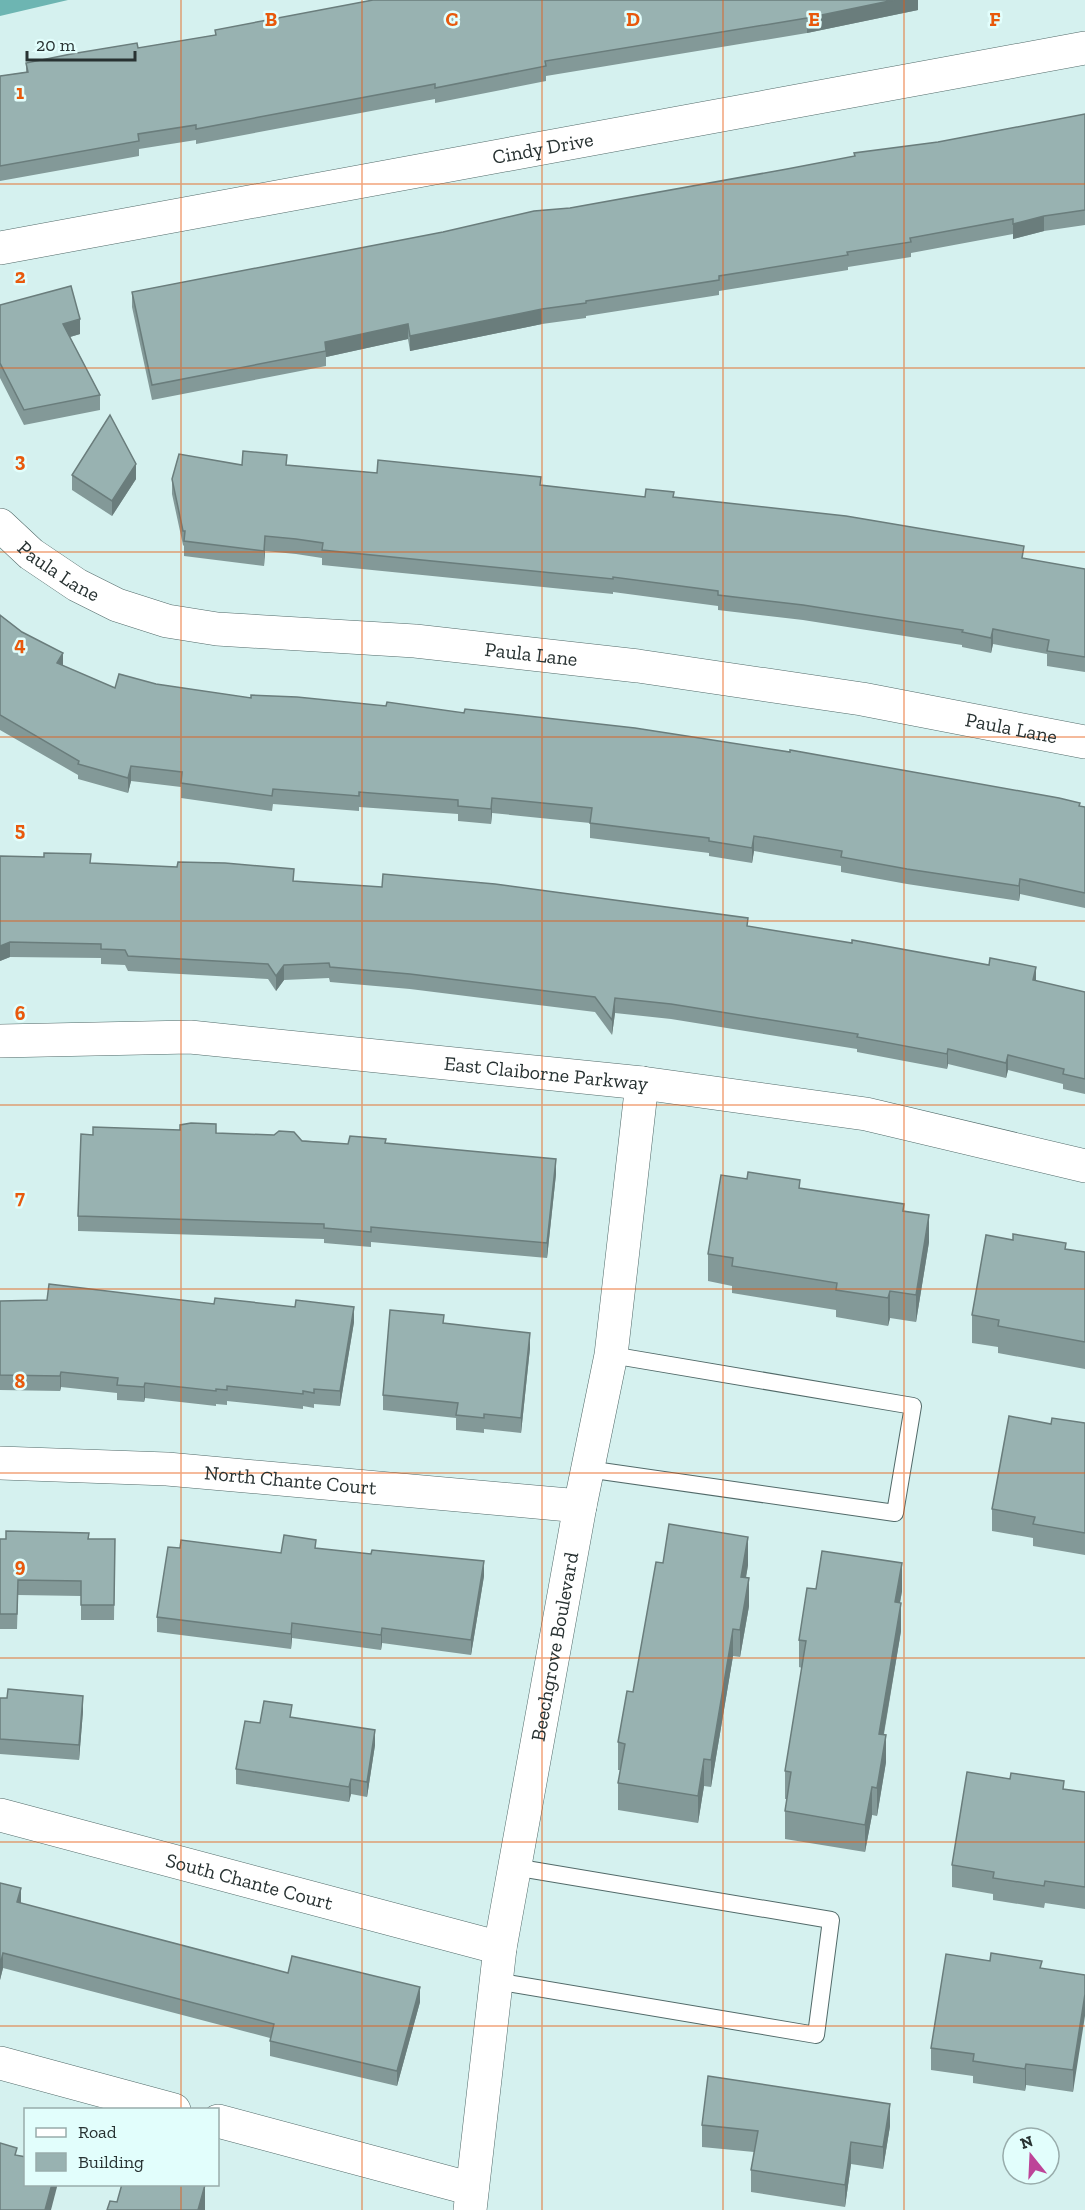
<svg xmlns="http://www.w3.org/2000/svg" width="1085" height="2210" font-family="'Zilla Slab',serif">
  <rect width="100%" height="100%" fill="#d5f1ef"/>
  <path fill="#6db5b2" d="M0 0H68L0 16Z"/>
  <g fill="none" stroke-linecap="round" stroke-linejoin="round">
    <g stroke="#526a69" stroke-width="18">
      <g id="lane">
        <path d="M587 1469 895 1513 913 1406 611 1355"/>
        <path d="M496 1981 816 2035 831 1920 514 1867"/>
      </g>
    </g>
    <g stroke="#526a69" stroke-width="34">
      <g id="street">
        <path id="s1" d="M0 248 1085 48"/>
        <path id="s2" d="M0 525 31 554 77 585 117 605 167 621 217 629 415 641 638 666 862 699 1085 742"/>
        <path id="s3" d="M0 1041 190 1037 642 1083 866 1114 1085 1166"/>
        <path id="s4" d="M0 1463 167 1469 580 1506"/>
        <path id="s5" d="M0 1815 500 1948"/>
        <path d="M0 2063 174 2110"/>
        <path d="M218 2121 472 2189"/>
        <path id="s6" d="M470 2210 500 1948 580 1506 611 1355 642 1083"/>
      </g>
    </g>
    <use href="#lane" stroke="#fff" stroke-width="16"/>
    <use href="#street" stroke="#fff" stroke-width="33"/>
  </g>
  <g fill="#839998">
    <path d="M918 0V10L807 33 546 76V81L435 103V99L196 144V140L139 149V156L0 181V76L26 72V63L138 48 215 35V30Z"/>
    <path d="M1085 114V225L1044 231 1013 239V234L911 253V257L848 267V270L719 291V295L586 316V318L542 324 410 351 408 339 326 357V366L152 400 132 307V292L570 208 938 142Z"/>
    <path d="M0 305 80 334 70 337 100 395V410L24 425 0 378Z"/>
    <path d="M242 465H287L377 473 541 485 645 497 674 498 1085 569V672L1047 666V654L993 644 991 653 962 647V645L803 620 718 610V606L613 592V594L322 565V558L296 554 265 551 264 566 184 556V546L183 545 172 494V479Z"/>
    <path d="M72 475 136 479 112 516 72 490Z"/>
    <path d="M0 615 63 666 115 688 156 684 251 698 1085 807V908L1020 894 1019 901 907 884 841 872V866L754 851 752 863 709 856V853L590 838V823L492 813 491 824 458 821V814L359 807V811L273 804 272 811 181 798V787L131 781 128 793 78 779V775L0 730Z"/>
    <path d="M0 856 294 881 748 926 1036 981 1085 992V1094L1063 1089V1084L1008 1070 1006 1078 948 1064 947 1069 857 1052V1049L671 1019 615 1013 612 1035 595 1012 410 989 330 982 329 978 284 980 276 991 268 979 128 971 125 965 101 964V958L10 957 0 961Z"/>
    <path d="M216 1133 348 1144 386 1143 556 1174 547 1258 371 1242V1247L324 1243V1239L78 1231V1216L93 1135Z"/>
    <path d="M800 1188 904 1212 929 1242 916 1322 890 1318 888 1326 836 1317V1310L732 1293V1286L708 1281V1254Z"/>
    <path d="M1066 1249 1085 1252V1369L998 1353V1347L972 1343V1315Z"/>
    <path d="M0 1301 354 1322 340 1406 314 1404V1408L303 1406V1409L227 1401V1405L216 1404V1406L145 1398 144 1402 117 1400V1393L61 1387 60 1391 0 1390Z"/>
    <path d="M444 1323 530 1348 521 1433 484 1429V1433L456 1430V1418L383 1410V1395Z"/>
    <path d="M1085 1423V1555L1033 1546V1538L992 1531V1509L1051 1424Z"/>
    <path d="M0 1539H115L114 1620H81V1596L18 1595 17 1629H0Z"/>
    <path d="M180 1548 281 1553 316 1549 484 1576 471 1655 382 1643 381 1650 292 1638 291 1649 157 1632V1617Z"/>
    <path d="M663 1563 748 1565 746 1578 749 1606 740 1657 733 1656 711 1787 704 1786 698 1823 618 1810V1783L621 1770H618V1742L633 1692Z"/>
    <path d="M816 1589 902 1591 900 1603 901 1631 884 1734 886 1762 877 1816 872 1815 865 1852 785 1839V1811L787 1799H785V1771L802 1668 799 1667V1640Z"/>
    <path d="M0 1698 83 1711 79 1760 0 1754Z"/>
    <path d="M292 1718 375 1745 367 1797 351 1794 349 1802 236 1784V1769L260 1723Z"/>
    <path d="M1064 1789 1085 1792V1909L1045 1903 1044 1908 993 1900V1894L952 1887V1865Z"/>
    <path d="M0 1883 21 1903 288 1973 420 2002 397 2086 270 2056V2038L3 1968 0 1980Z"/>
    <path d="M1042 1969 1085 1975 1073 2092 1026 2085 1025 2091 973 2083V2076L931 2070V2048Z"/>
    <path d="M702 2125 890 2126 883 2169 851 2164 845 2207 751 2192V2170L754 2152 702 2147Z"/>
  </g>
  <g fill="#6a7d7c">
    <path d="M894 0H918V10L807 33V18Z"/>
    <path d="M1044 216V231L1013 239V224Z"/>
    <path d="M542 309V324L410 351V336Z"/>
    <path d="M80 319V334L63 339V324Z"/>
    <path d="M408 324V339L326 357 325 342Z"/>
    <path d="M136 464V479L112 516V501Z"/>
    <path d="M265 536V551L264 566V551Z"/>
    <path d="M993 629V644L991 653V638Z"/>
    <path d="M63 653V668L57 663Z"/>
    <path d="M131 766V781L128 793V778Z"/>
    <path d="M492 798V813L491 824V809Z"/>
    <path d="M754 836V851L752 863V848Z"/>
    <path d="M1020 879V894L1019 901V886Z"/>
    <path d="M10 942V957L0 961V946Z"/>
    <path d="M284 965V980L276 991V976Z"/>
    <path d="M1036 967V982L1033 980Z"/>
    <path d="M615 998V1013L612 1035V1020Z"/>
    <path d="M948 1049V1064L947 1069V1054Z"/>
    <path d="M1008 1055V1070L1006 1078V1063Z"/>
    <path d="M556 1159V1174L547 1258V1243Z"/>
    <path d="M929 1215V1242L916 1322V1295Z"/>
    <path d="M890 1291V1318L888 1326V1298Z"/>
    <path d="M354 1307V1322L340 1406V1391Z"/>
    <path d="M530 1333V1348L521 1433V1418Z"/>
    <path d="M61 1372V1387L60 1391V1376Z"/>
    <path d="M145 1383V1398L144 1402V1387Z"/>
    <path d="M748 1537V1565L741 1604V1577Z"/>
    <path d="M484 1561V1576L471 1655V1640Z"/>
    <path d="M902 1563V1591L895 1630V1602Z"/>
    <path d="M749 1578V1606L740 1657V1630Z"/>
    <path d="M901 1603V1631L879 1761V1734Z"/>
    <path d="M292 1623V1638L291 1649V1634Z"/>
    <path d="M382 1628V1643L381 1650V1635Z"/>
    <path d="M733 1629V1656L711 1787V1760Z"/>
    <path d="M83 1696V1711L79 1760V1745Z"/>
    <path d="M375 1730V1745L367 1797V1782Z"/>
    <path d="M886 1735V1762L877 1816V1788Z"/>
    <path d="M704 1759V1786L698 1823V1796Z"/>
    <path d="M351 1779V1794L349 1802V1787Z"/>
    <path d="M872 1787V1815L865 1852V1825Z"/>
    <path d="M21 1888V1903L17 1902Z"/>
    <path d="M3 1953V1968L0 1980V1965Z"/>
    <path d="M420 1987V2002L397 2086V2071Z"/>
    <path d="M1085 1994V2016L1073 2092V2070Z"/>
    <path d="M1026 2064V2085L1025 2091V2069Z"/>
    <path d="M890 2104V2126L883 2169V2147Z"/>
    <path d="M851 2142V2164L845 2207V2185Z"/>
    <path d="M52 2184H57V2187L51 2210H45Z"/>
    <path d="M205 2185V2210H198Z"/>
  </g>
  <g fill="#98b2b1" stroke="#6a7d7c" stroke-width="1.5">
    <path d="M373 0H894L807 18 545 61 546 66 435 88V84L196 129V125L138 134 139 141 0 166V76L28 72 26 63 71 54 137 43 138 48 216 35 215 30Z"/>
    <path d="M1085 114V210L1044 216 1013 224V219L910 238 911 242 847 252 848 255 719 276V280L586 301V303L542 309 410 336 408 324 325 342 326 351 152 385 132 292 443 232 534 211 570 208 787 169 855 156 854 153 938 142Z"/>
    <path d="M71 286 80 319 63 324 100 395 24 410 0 363V305Z"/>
    <path d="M110 415 136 464 112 501 72 475Z"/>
    <path d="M243 451 287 455 286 465 377 473 378 460 541 477 540 485 645 497 646 489 674 492 673 497 846 516 1024 546 1022 558 1085 569V657L1047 651 1049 640 993 629 991 638 962 632 963 630 803 605 718 595V591L613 577V579L322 550 323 543 296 539 265 536 264 551 184 541 185 531H183L172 479 179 454 242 465Z"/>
    <path d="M0 615 22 632 63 653 57 663 115 688 119 674 156 684 251 698V695L297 697 386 706 387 702 464 713 465 709 635 728 790 752V750L1059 798 1080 803 1079 806 1085 807V893L1020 879 1019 886 907 869 841 857 842 851 754 836 752 848 709 841V838L590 823 592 808 492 798 491 809 458 806V800L359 792V796L273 789 272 796 181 783 182 772 131 766 128 778 78 764 79 761 0 715Z"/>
    <path d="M44 853 91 854 90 863 177 867 178 862 225 863 294 869 293 881 382 887 383 874 495 884 748 918 747 926 852 943V940L989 965 990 958 1036 967 1033 980 1085 992V1079L1063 1074 1064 1069 1008 1055 1006 1063 948 1049 947 1054 857 1037 858 1034 671 1004 615 998 612 1020 595 997 410 974 330 967 329 963 284 965 276 976 268 964 128 956 125 950 101 949V944L10 942 0 946V856L44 857Z"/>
    <path d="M191 1123 216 1124V1133L274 1135 279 1131 294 1132 302 1141 348 1144 350 1136 386 1139 385 1143 556 1159 547 1243 371 1227V1232L324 1228V1224L78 1216 81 1134 93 1135V1127L180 1130V1125Z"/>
    <path d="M748 1172 800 1180 799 1188 904 1204 903 1211 929 1215 916 1295 890 1291 888 1298 836 1290 837 1283 732 1266 733 1258 708 1254 721 1175 747 1179Z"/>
    <path d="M1013 1234 1066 1243 1065 1249 1085 1252V1342L998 1326 999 1320 972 1315 986 1235 1013 1240Z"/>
    <path d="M49 1284 214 1304 215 1298 295 1307 296 1300 354 1307 340 1391 314 1389V1393L303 1391V1394L227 1386V1390L216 1389V1391L145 1383 144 1387 117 1385 118 1378 61 1372 60 1376 0 1375V1301L47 1300Z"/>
    <path d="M390 1310 444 1315 443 1323 530 1333 521 1418 484 1414V1418L456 1415 458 1403 383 1395Z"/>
    <path d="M1009 1416 1051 1424 1052 1418 1085 1423V1533L1033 1524 1035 1517 992 1509Z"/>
    <path d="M669 1524 748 1537 741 1577 749 1578 740 1630 733 1629 711 1760 704 1759 698 1796 618 1783 625 1744 618 1742 627 1691 633 1692 656 1562 663 1563Z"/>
    <path d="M6 1531 89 1533 88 1539H115L114 1605H81V1581L18 1580 17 1614H0V1539H6Z"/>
    <path d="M284 1535 316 1540 315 1548 371 1554 372 1550 484 1561 471 1640 382 1628 381 1635 292 1623 291 1634 157 1617 168 1547 180 1548 181 1540 281 1553Z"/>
    <path d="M822 1551 902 1563 895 1602 901 1603 879 1734 886 1735 877 1788 872 1787 865 1825 785 1811 791 1772 785 1771 806 1641 799 1640 807 1588 816 1589Z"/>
    <path d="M8 1689 83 1696 79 1745 0 1739V1698H7Z"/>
    <path d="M264 1701 292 1705 290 1717 375 1730 367 1782 351 1779 349 1787 236 1769 245 1721 260 1723Z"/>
    <path d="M967 1772 1010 1779 1011 1773 1064 1781 1063 1789 1085 1792V1887L1045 1881 1044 1886 993 1878 994 1872 952 1865Z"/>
    <path d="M0 1883 21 1888 17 1902 288 1973 292 1956 420 1987 397 2071 270 2041 274 2024 3 1953 0 1965Z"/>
    <path d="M991 1953 1042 1961 1040 1968 1085 1975V1994L1073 2070 1026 2064 1025 2069 973 2061 974 2054 931 2048 946 1954 990 1961Z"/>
    <path d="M708 2076 890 2104 883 2147 851 2142 845 2185 751 2170 758 2131 702 2125Z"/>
    <path d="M0 2143 17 2148 15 2155 26 2157V2184H52L45 2210H0Z"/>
    <path d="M122 2184H203L205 2185 198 2210H107L110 2201 117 2202Z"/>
  </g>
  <path fill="none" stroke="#e8590c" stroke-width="1.5" stroke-opacity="0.55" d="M181 0V2110M362 0V2210M542 0V2210M723 0V2210M904 0V2210M0 184H1085M0 368H1085M0 552H1085M0 737H1085M0 921H1085M0 1105H1085M0 1289H1085M0 1473H1085M0 1658H1085M0 1842H1085M0 2026H1085M181 2184V2210"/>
  <g text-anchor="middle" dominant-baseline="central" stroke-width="5" stroke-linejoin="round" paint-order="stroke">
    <g font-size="20" fill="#283232" stroke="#e2fefc">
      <text stroke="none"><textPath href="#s1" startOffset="552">Cindy Drive</textPath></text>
      <text stroke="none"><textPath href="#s2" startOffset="75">Paula Lane</textPath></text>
      <text stroke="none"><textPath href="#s2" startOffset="561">Paula Lane</textPath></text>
      <text stroke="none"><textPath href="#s2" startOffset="1047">Paula Lane</textPath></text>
      <text stroke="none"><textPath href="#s3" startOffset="548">East Claiborne Parkway</textPath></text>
      <text stroke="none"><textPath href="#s4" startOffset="291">North Chante Court</textPath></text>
      <text stroke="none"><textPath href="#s6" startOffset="570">Beechgrove Boulevard</textPath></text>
      <text stroke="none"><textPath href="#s5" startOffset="258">South Chante Court</textPath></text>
    </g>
  </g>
  <g font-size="20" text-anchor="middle" font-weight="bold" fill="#e8590c" stroke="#e2fefc" stroke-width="5" stroke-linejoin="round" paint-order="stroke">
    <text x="271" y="26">B</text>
    <text x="452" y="26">C</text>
    <text x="633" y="26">D</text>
    <text x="814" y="26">E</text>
    <text x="995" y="26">F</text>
    <text x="20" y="99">1</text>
    <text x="20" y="283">2</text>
    <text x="20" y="467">3</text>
    <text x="20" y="651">4</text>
    <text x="20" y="836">5</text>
    <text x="20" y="1020">6</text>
    <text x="20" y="1204">7</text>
    <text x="20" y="1388">8</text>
    <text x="20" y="1572">9</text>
  </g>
  <rect x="24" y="2108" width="195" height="78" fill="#e2fefc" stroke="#98acab" stroke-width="1.5"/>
  <rect x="36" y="2128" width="30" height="9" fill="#ffffff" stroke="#98acab" stroke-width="1.5"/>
  <text x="78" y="2138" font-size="18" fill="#283232">Road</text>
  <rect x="36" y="2153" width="30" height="18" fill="#98b2b1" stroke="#98acab" stroke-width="1.5"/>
  <text x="78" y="2168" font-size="18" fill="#283232">Building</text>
  <g transform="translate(1031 2156) rotate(342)"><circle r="28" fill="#e2fefc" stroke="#98acab" stroke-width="1.5"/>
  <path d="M0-4.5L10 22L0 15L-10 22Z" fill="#bd4498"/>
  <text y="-9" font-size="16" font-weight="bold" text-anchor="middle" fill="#283232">N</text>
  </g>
  <path d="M27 51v9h108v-9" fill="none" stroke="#283232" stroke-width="3"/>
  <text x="36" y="51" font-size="18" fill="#283232" stroke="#e2fefc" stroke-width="4.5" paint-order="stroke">20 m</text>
</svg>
